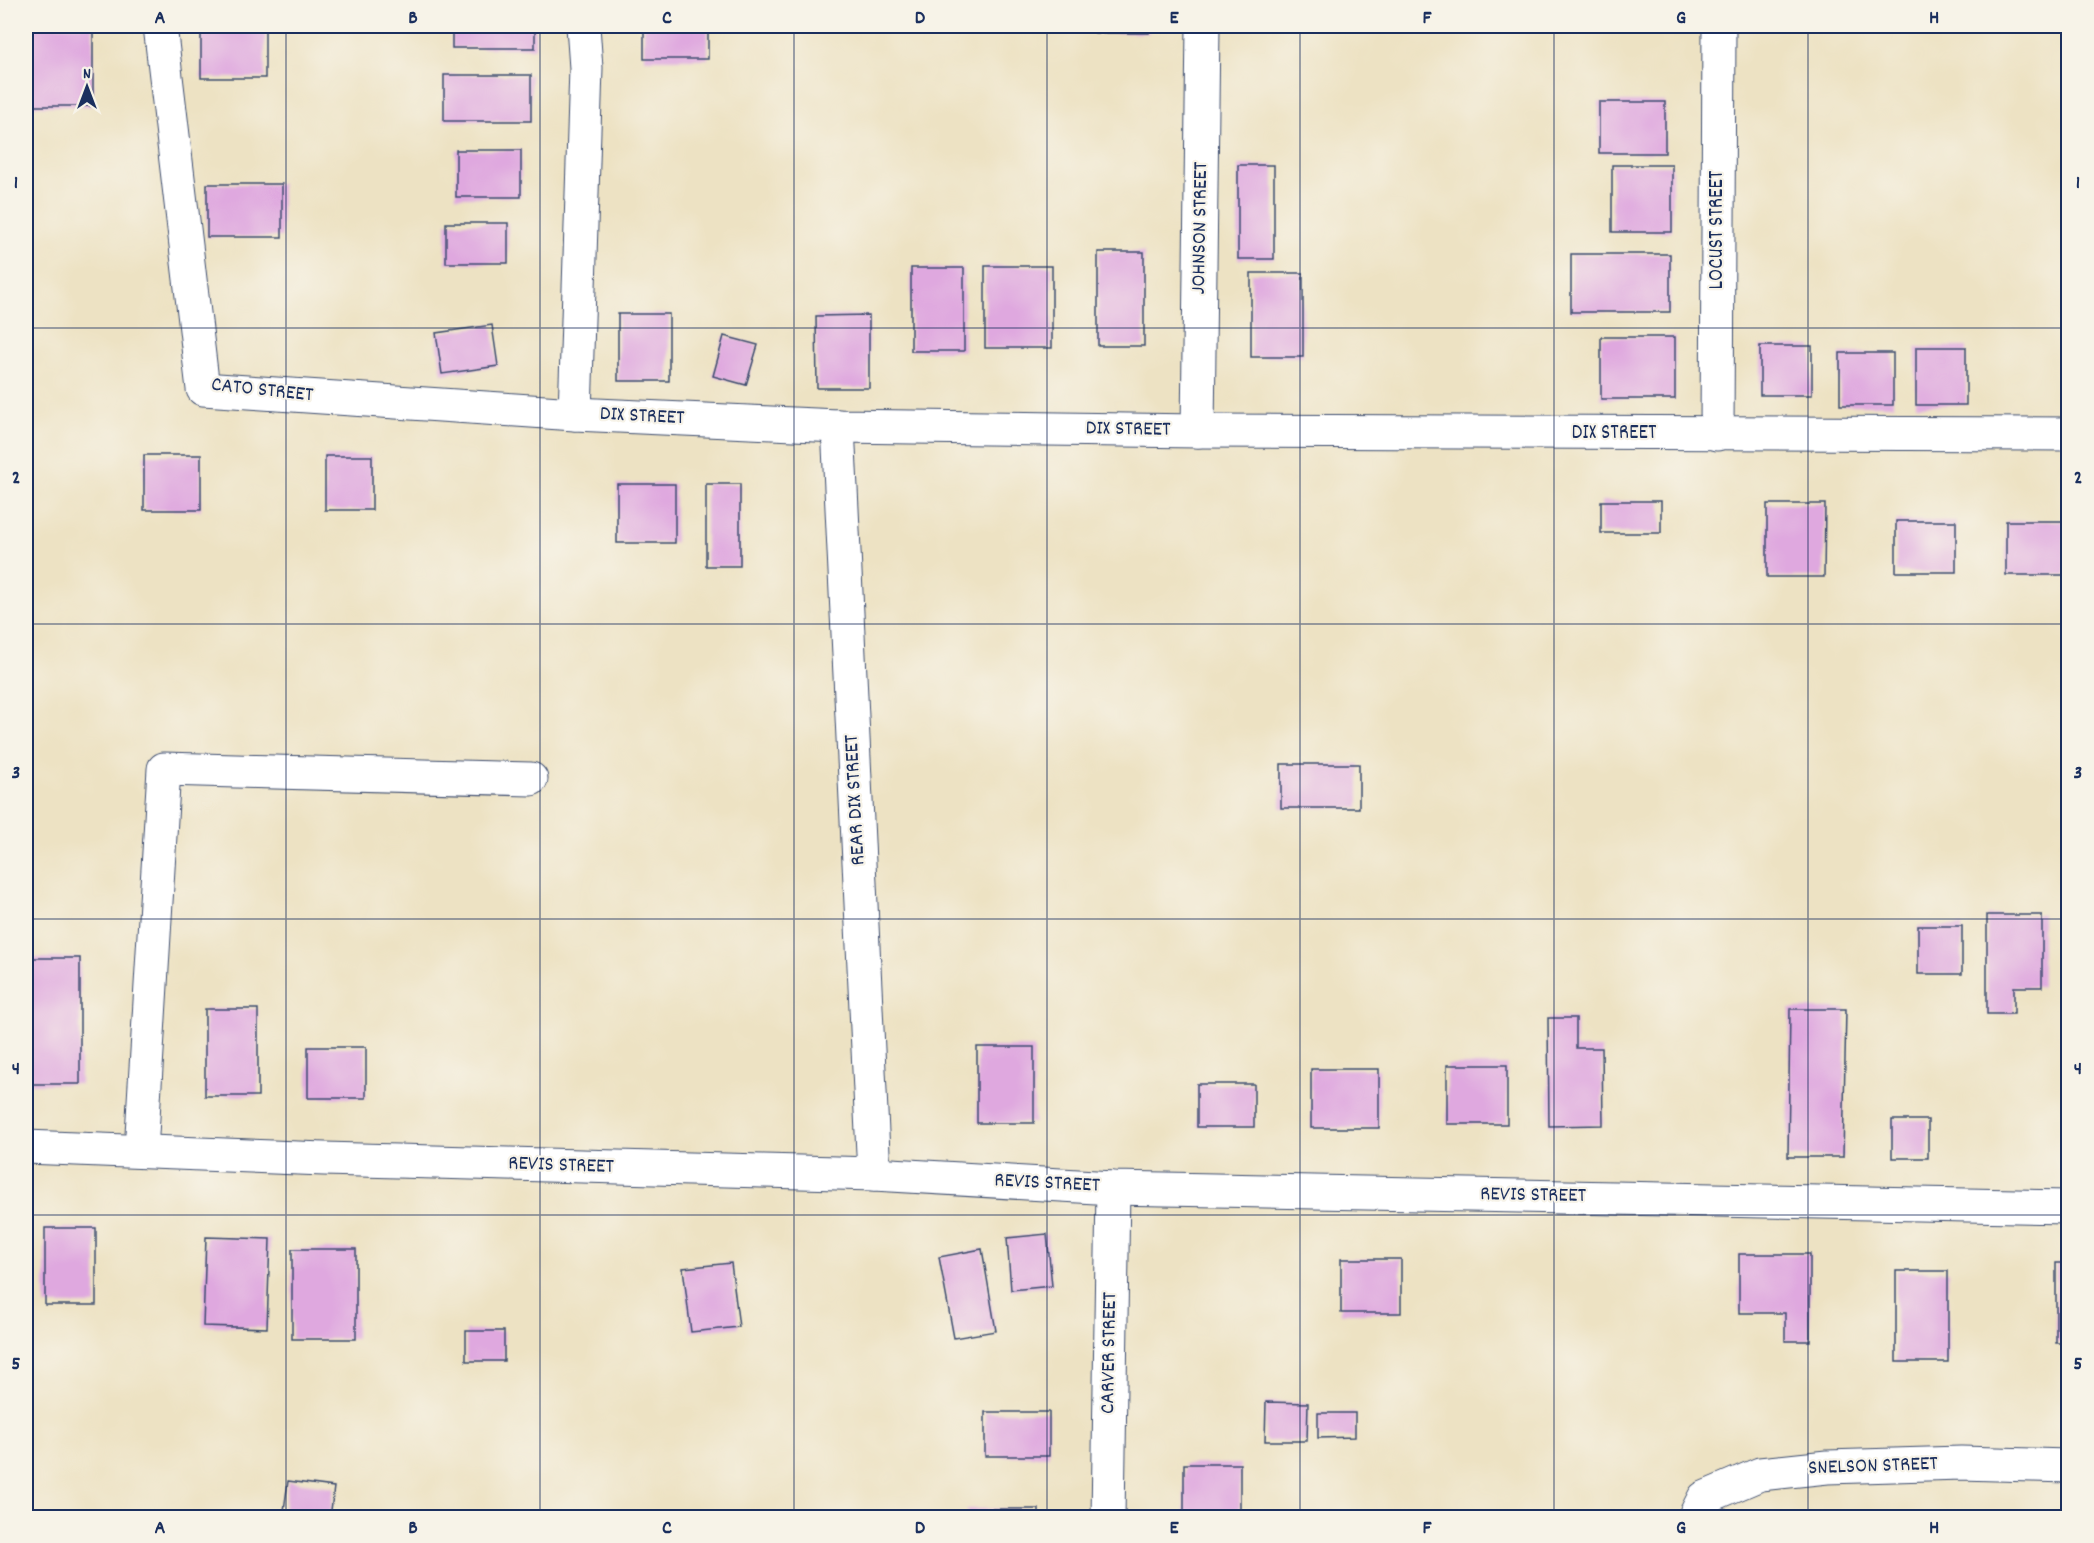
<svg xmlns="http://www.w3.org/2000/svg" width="2094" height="1543" font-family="Dekko,sans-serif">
  <rect width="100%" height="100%" fill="#f7f3e8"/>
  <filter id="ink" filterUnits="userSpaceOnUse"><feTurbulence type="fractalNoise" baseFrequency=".0167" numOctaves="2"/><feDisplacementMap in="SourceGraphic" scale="12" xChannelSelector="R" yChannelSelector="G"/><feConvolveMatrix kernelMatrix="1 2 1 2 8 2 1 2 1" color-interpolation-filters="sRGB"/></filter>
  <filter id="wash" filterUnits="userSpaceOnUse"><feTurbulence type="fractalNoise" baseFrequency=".008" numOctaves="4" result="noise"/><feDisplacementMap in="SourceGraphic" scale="24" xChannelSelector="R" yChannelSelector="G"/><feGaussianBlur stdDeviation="1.35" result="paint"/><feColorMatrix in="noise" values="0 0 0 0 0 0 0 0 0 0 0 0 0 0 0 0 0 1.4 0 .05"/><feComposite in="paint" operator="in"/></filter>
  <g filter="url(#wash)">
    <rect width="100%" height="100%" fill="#ede2c3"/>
    <g id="blocks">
      <g fill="#dfa8df">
        <rect x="26" y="26" width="67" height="80"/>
        <rect x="201" y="26" width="64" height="52"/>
        <rect x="452" y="26" width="83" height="22"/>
        <rect x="644" y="26" width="64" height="33"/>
        <rect x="1095" y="26" width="54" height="7"/>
        <rect x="444" y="75" width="87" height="46"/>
        <rect x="1599" y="102" width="66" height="51"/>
        <rect x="456" y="150" width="65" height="47"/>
        <rect x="1238" y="165" width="36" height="94"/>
        <rect x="1612" y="165" width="60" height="67"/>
        <rect x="207" y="184" width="75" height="53"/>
        <rect x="446" y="223" width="62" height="40"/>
        <rect x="1098" y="252" width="46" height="94"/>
        <rect x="1571" y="254" width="99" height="58"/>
        <rect x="985" y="266" width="67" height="82"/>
        <rect x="911" y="268" width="53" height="83"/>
        <rect x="1251" y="273" width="52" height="84"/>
        <rect x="618" y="314" width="51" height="67"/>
        <path d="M869 315V388H817L816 316Z"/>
        <path d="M492 325 498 366 442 374 436 333Z"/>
        <path d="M724 336 758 345 746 385 713 376Z"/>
        <rect x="1601" y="337" width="74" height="62"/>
        <rect x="1760" y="346" width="52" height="49"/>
        <rect x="1916" y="347" width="50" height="58"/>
        <rect x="1840" y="353" width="53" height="52"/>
        <rect x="144" y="455" width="57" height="55"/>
        <rect x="325" y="456" width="47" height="54"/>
        <rect x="617" y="484" width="58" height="59"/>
        <rect x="706" y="484" width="34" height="82"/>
        <rect x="1601" y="501" width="60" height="32"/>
        <path d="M1767 504H1825L1824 577H1767Z"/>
        <rect x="1896" y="521" width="60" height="51"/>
        <rect x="2006" y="521" width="59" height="54"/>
        <rect x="1281" y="764" width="78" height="44"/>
        <path d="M1987 915H2042V987H2014V1014H1987Z"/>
        <rect x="1918" y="926" width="44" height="48"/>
        <rect x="26" y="958" width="54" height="126"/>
        <rect x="205" y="1009" width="53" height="87"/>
        <path d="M1790 1009H1846L1843 1157H1788Z"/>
        <path d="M1548 1018H1576V1048H1602L1603 1125 1549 1126Z"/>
        <rect x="308" y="1047" width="58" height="51"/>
        <rect x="977" y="1047" width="57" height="76"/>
        <rect x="1447" y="1065" width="60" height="59"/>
        <rect x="1311" y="1069" width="68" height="59"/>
        <rect x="1197" y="1084" width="57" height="43"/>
        <rect x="1892" y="1120" width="36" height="38"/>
        <rect x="45" y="1228" width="51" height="77"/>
        <path d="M1047 1234 1052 1286 1011 1290 1007 1238Z"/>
        <path d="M206 1237 270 1239 267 1328 203 1326Z"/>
        <rect x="292" y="1249" width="64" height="90"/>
        <path d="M982 1249 996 1331 954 1338 939 1257Z"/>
        <path d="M1739 1254H1810V1341H1785V1313H1739Z"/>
        <rect x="1341" y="1259" width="60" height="54"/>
        <path d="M731 1263 739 1327 691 1332 683 1268Z"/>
        <rect x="2056" y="1263" width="12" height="80"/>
        <rect x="1896" y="1271" width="52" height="91"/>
        <rect x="466" y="1331" width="38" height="30"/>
        <path d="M1266 1402 1308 1403 1307 1441H1265Z"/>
        <rect x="985" y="1412" width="64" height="44"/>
        <path d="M1318 1413H1355V1437L1318 1438Z"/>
        <rect x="1184" y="1464" width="56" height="54"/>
        <path d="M288 1481 334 1487 330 1518H283Z"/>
        <rect x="967" y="1509" width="72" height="9"/>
      </g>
    </g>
  </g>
  <g filter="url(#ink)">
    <use href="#blocks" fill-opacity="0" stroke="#3a4a6d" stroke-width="1.5"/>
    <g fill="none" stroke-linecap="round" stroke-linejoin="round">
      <g stroke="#3a4a6d" stroke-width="35">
        <g id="minor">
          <path d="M160 26 203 389 575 414 838 426 1198 431 2068 434"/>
          <path d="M575 414 586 68 583 26"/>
          <path d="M838 426 874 1174"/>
          <path d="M1198 431 1203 26"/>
          <path d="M1717 434 1719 26"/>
          <path d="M26 1147 324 1159 874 1174 1113 1188 2068 1207"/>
          <path d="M141 1151 164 769 531 779"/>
          <path d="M1108 1518 1113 1188"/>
          <path d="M1694 1518 1704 1498 1760 1474 1827 1467 1961 1463 2068 1466"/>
        </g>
      </g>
      <use href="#minor" stroke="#fff" stroke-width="33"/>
    </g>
  </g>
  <path fill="none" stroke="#1b2f5e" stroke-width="1.5" stroke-opacity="0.55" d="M286 26V1518M540 26V1518M794 26V1518M1047 26V1518M1300 26V1518M1554 26V1518M1808 26V1518M26 328H2068M26 624H2068M26 919H2068M26 1215H2068"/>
  <g text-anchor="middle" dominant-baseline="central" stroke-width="4.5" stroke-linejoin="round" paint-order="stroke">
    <g font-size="21" fill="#1b2f5e" stroke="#f7f3e8">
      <text transform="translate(1201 228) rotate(-89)">JOHNSON STREET</text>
      <text transform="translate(1718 230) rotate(-90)">LOCUST STREET</text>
      <text transform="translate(262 391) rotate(6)">CATO STREET</text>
      <text transform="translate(642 417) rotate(3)">DIX STREET</text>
      <text transform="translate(1128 430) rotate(1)">DIX STREET</text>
      <text x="1614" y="434">DIX STREET</text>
      <text transform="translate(856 800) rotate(-93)">REAR DIX STREET</text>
      <text transform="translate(561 1166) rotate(2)">REVIS STREET</text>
      <text transform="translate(1047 1184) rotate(3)">REVIS STREET</text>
      <text transform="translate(1533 1196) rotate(1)">REVIS STREET</text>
      <text transform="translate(1110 1353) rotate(-89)">CARVER STREET</text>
      <text transform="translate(1873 1467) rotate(-2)">SNELSON STREET</text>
    </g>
  </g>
  <rect width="2094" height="1543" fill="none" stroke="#f7f3e8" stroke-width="66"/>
  <g transform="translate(87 87)" stroke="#f7f3e8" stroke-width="4.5" paint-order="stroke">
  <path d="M0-4.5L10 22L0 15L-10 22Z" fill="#1b2f5e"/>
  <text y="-9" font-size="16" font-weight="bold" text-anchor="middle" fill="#1b2f5e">N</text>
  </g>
  <rect x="33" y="33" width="2028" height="1477" fill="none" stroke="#1b2f5e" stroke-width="2"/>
  <g font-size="20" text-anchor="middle" font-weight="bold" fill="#1b2f5e">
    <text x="160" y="23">A</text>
    <text x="413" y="23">B</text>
    <text x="667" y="23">C</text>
    <text x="920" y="23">D</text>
    <text x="1174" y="23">E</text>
    <text x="1427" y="23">F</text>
    <text x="1681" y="23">G</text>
    <text x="1934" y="23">H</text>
    <text x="16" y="188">1</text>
    <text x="2078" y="188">1</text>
    <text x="16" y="483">2</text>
    <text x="2078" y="483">2</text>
    <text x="16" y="778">3</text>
    <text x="2078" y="778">3</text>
    <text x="16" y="1074">4</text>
    <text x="2078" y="1074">4</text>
    <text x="16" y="1369">5</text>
    <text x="2078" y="1369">5</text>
    <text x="160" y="1533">A</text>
    <text x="413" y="1533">B</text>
    <text x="667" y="1533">C</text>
    <text x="920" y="1533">D</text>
    <text x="1174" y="1533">E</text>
    <text x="1427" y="1533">F</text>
    <text x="1681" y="1533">G</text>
    <text x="1934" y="1533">H</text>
  </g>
</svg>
